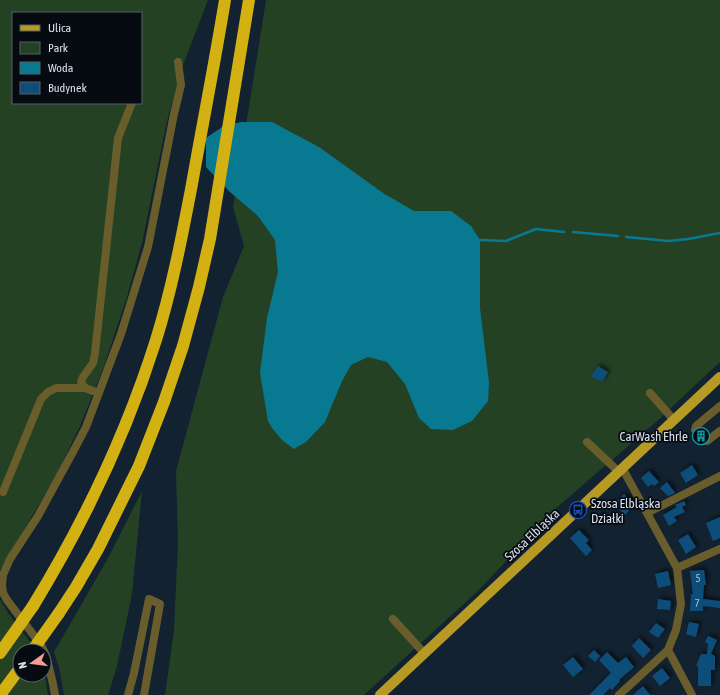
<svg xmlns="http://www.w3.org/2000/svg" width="720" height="695" font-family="'Asap Condensed',sans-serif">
  <defs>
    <filter id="shadow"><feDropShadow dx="2.5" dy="-2.5" stdDeviation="2" flood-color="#0009"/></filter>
  </defs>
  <rect width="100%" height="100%" fill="#122230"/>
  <g fill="#244124" fill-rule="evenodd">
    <path d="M0 0H208L182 68 167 121 142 243 127 297 104 366 80 426 58 472 0 571ZM13 13H141V103H13Z"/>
    <path d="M266 0H720V362L656 422 555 509 478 591 364 695H165L174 630 178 542 176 471 223 297 244 246 233 207Z"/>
    <path d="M142 491 132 594 117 666 108 695H64L59 667 54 652 107 560Z"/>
    <path d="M0 599 8 613 37 651H20V675H44V668L48 695H0Z"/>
  </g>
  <path fill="#097992" d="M242 122H272L319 147 383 193 414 211H451L471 226 480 240V308L489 383 488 401 472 421 453 430 431 429 419 418 405 384 387 362 368 357 351 365 342 381 325 422 306 442 294 449 282 440 272 428 268 421 260 373 267 318 278 272 275 240 258 216 230 192 206 167V138L225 125Z"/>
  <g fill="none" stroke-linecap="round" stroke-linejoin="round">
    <g stroke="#097992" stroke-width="2.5">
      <path d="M573 232 618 236"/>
      <path d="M626 237 669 241 688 239 720 233"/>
      <path d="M480 240 506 241 536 229 564 232"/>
    </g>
  </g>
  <g fill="#104d79" filter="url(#shadow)">
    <path d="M598 366 608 372 602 382 591 376Z"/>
    <path d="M692 465 698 475 686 483 680 473Z"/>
    <path d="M649 471 659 482 654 486 652 484 648 487 641 478Z"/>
    <path d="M667 482 675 493 668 496 660 488Z"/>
    <path d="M624 494 634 505 625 515 614 504Z"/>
    <path d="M684 501 686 505 682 507 685 512 674 517 677 521 669 526 663 515 677 507 675 505Z"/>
    <path d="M720 517V538L713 541 706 523Z"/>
    <path d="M579 530 589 540 586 543 592 550 586 556 570 538Z"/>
    <path d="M688 534 696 547 686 554 678 540Z"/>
    <path d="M704 570 706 585H704L703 599 720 601V608L703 606V611H690L691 594H693L690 571Z"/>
    <path d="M668 571 671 585 658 588 655 574Z"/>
    <path d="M658 599 671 601 670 610 657 609Z"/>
    <path d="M689 622 699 624 696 637 686 634Z"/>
    <path d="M656 623 665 629 658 638 649 632Z"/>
    <path d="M708 636 717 640 711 654 715 656V670H711V686H698V666H696L701 654H707L708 644 705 642Z"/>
    <path d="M639 638 651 650 643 658 632 646Z"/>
    <path d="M594 650 600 656 595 662 588 656Z"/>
    <path d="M607 652 618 663 626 657 634 667 619 680 620 681 612 690 610 688 603 695H589L611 673 599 660Z"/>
    <path d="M573 657 583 669 573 677 563 665Z"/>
    <path d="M662 668 670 678 660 686 652 676Z"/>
    <path d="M643 686 650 695H633Z"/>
  </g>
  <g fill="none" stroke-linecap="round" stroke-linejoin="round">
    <g stroke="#6a5d2c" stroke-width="8">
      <path d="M99 393 85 388 81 382 83 377 93 363 95 353 118 138 132 103"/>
      <path d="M650 393 674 420"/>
      <path d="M720 406 696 426 695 430 704 441H707L720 431"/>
      <path d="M587 442 619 472"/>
      <path d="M3 492 41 399 48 392 56 388H85"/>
      <path d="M647 513 720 476"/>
      <path d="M677 568 720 549"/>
      <path d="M393 619 424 653"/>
      <path d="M668 650 692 695"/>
      <path d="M55 695 53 684 46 655 41 645 7 600 3 593 2 585 3 575 10 559 38 516 74 450 86 427 121 334 148 247 174 114 181 85 178 62"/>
      <path d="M128 695 134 673 149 599 160 604 144 695"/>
      <path d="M619 695 668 650 676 630 681 604 677 568 625 473 622 469"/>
    </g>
    <path stroke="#b69a24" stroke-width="10" d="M380 695 720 377"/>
    <g stroke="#d4b113" stroke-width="12">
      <path d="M33 606C85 521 126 435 156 340 172 289 182 236 192 184 203 122 215 61 225 0"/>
      <path d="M59 613 76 587 98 549 139 466 164 402 183 346 199 287 210 239 249 0"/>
      <path d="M0 695 20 668"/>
    </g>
    <g stroke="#d4b113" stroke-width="12">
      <path d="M32 651 59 613"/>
      <path d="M0 653 33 606"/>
    </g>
  </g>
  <defs>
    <g id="building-ring" transform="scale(0.9)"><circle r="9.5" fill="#050b11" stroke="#0f9aa8" stroke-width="1.5"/><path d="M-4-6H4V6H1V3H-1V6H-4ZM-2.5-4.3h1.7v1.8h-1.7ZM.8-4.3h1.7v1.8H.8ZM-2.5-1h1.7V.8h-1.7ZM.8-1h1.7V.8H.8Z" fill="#0f9aa8"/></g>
    <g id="bus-ring" transform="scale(0.9)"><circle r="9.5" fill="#050b11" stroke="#1a4fb4" stroke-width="1.5"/><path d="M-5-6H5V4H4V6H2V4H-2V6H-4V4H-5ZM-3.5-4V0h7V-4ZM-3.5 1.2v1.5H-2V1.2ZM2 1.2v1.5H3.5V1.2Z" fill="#1a4fb4"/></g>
  </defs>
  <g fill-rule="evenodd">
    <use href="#building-ring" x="701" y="436"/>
    <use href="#bus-ring" x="578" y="510"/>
  </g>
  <g text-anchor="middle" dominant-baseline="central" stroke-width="3.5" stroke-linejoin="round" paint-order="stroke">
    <g font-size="11" fill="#a5bcce">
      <text x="698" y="578">5</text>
      <text x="697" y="603">7</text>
    </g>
    <g font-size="13" fill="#d7e1eb" stroke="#050b11" text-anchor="end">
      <text x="688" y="436">CarWash Ehrle</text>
      <text x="591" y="503" text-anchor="start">Szosa Elbląska<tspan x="591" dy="15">Działki</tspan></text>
    </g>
    <g font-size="13" fill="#d7e1eb" stroke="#050b11">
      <text transform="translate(532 535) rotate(-43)">Szosa Elbląska</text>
    </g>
  </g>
  <rect x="12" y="12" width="130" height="92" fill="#050b11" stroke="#596168"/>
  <rect x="20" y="25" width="20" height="6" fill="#b69a24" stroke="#596168"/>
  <text x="48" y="32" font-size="12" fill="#d7e1eb">Ulica</text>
  <rect x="20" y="42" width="20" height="12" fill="#244124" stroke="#596168"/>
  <text x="48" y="52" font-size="12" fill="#d7e1eb">Park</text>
  <rect x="20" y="62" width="20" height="12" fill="#097992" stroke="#596168"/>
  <text x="48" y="72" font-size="12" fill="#d7e1eb">Woda</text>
  <rect x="20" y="82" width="20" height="12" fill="#104d79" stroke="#596168"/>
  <text x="48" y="92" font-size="12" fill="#d7e1eb">Budynek</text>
  <g transform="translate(32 663) rotate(256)"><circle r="19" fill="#050b11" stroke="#596168"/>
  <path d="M0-3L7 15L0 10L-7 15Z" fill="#f59c92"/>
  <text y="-6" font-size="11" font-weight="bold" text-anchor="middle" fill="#d7e1eb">N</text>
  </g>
</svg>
